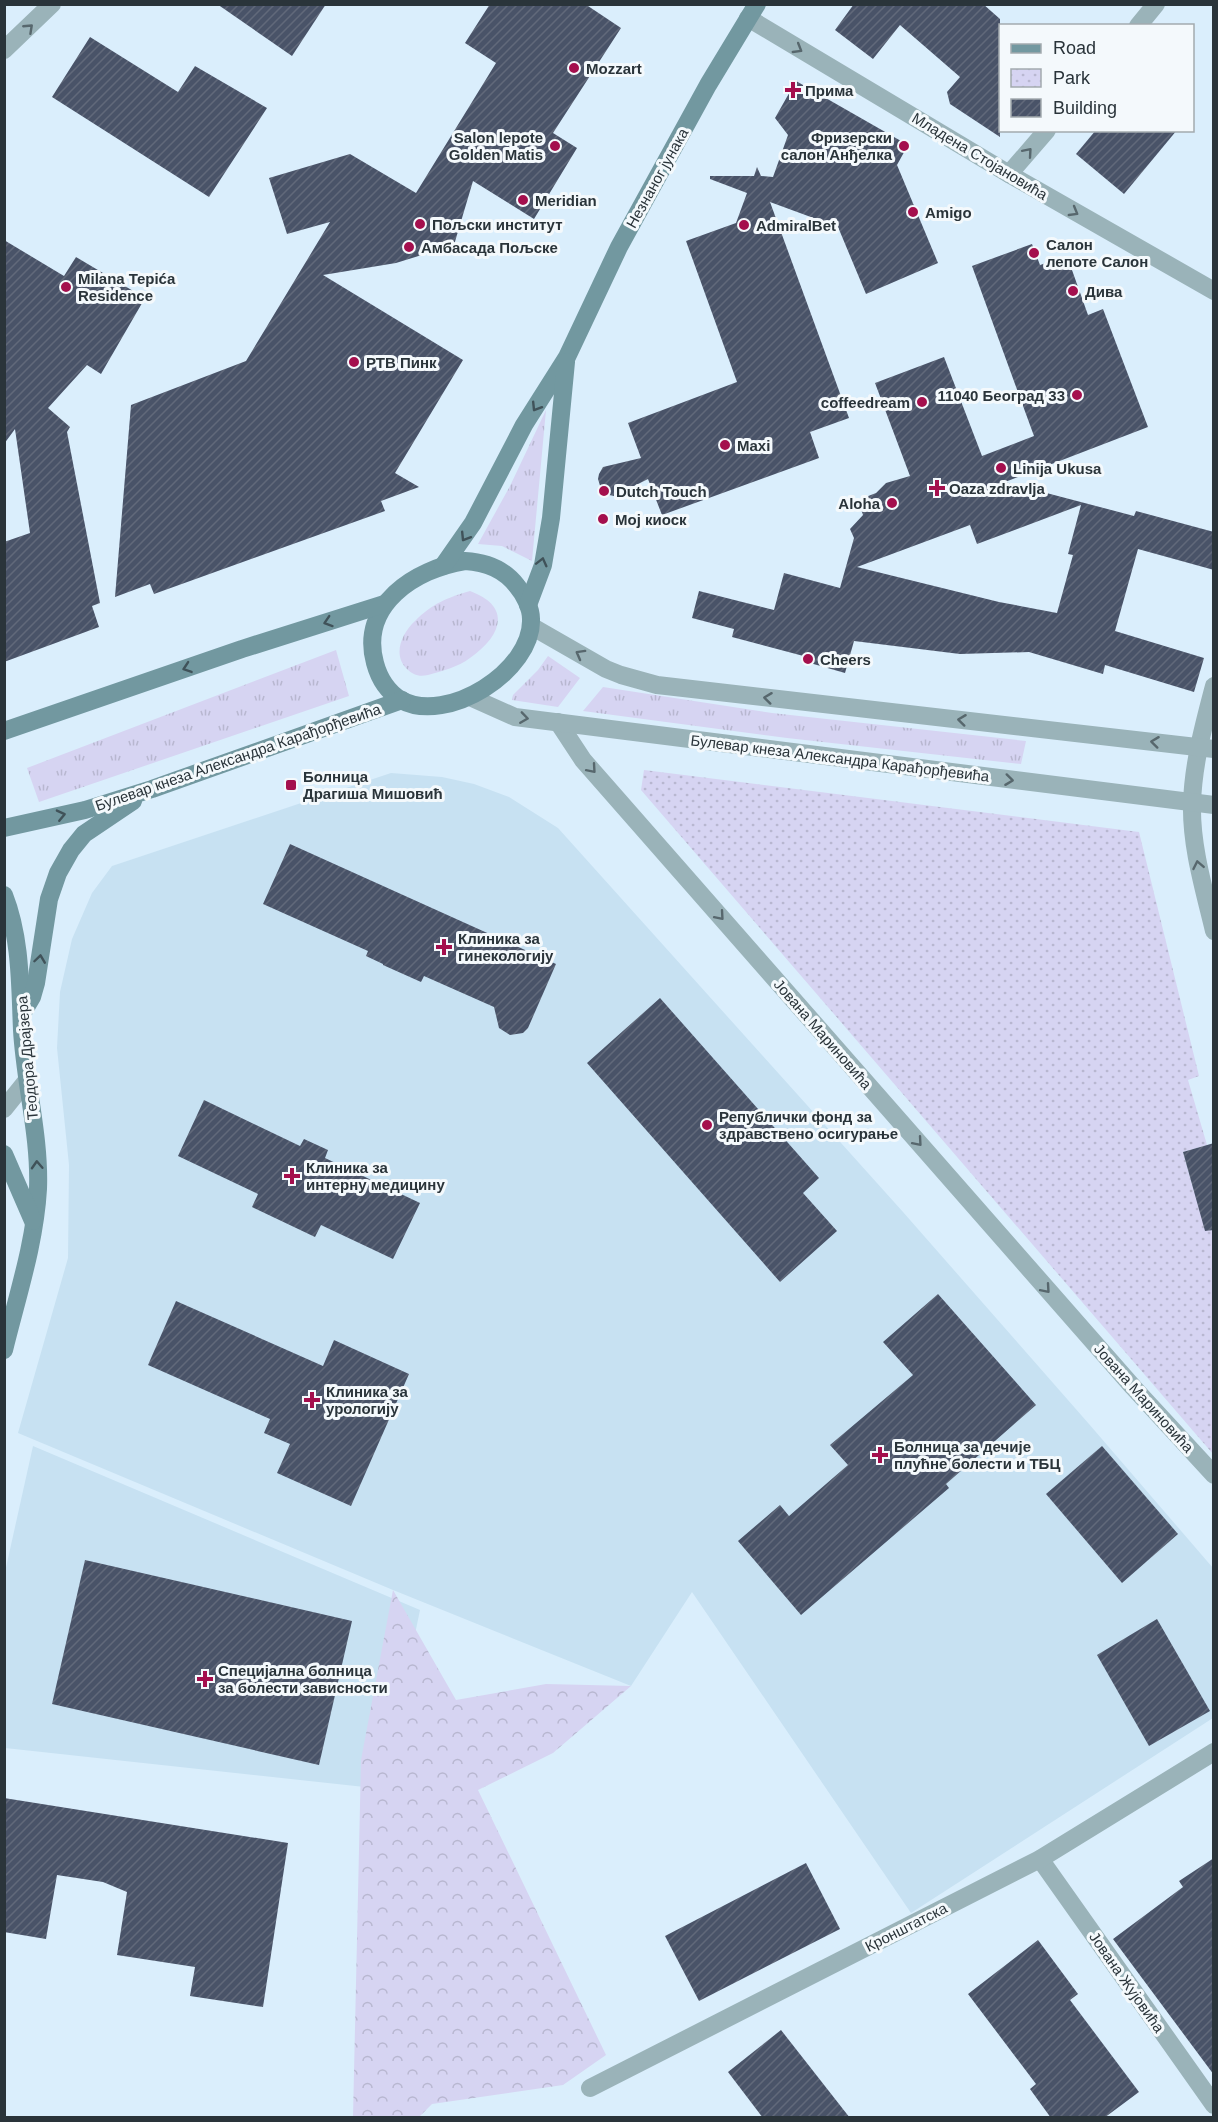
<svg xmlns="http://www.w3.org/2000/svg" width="1218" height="2122" font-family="Arial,sans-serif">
  <defs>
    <pattern id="grass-tufts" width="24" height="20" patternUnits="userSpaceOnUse" patternTransform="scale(1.5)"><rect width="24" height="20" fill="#d6d4f2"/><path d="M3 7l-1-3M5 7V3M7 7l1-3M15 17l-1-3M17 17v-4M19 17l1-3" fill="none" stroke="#b8b7d0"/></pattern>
    <pattern id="forest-crowns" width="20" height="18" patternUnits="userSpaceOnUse" patternTransform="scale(1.5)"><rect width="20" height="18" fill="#d6d4f2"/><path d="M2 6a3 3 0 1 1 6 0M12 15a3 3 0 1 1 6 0" fill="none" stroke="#b8b7d0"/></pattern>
    <pattern id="park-dots" width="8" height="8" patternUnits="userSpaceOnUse" patternTransform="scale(1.5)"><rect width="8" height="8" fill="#d6d4f2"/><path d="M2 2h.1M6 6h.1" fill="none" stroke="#b8b7d0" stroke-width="1.8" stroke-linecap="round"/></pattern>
    <pattern id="building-hatch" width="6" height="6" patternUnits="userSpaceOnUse" patternTransform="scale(1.5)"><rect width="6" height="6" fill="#495368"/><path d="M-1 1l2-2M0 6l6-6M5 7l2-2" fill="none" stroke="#61697a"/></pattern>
  </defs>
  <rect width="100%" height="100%" fill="#daeefc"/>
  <g fill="#c7e1f2">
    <path d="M391 773 442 777 474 784 509 797 558 828 903 1212 1089 1424 1213 1568V1718L911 1913 692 1592 631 1686 393 1590 18 1433 68 1258 69 1165 57 1048 60 992 72 939 92 893 112 866Z"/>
    <path d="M33 1446 420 1610 383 1789 5 1748V1572Z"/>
  </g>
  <g fill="url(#grass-tufts)">
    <path d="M546 410 532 561 502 546 478 544 510 486Z"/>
    <path d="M470 591C513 607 501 636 470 658 458 667 442 671 428 675 419 677 413 675 407 669 392 655 402 633 415 621 433 603 447 598 470 591Z"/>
    <path d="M336 650 349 696 39 802 27 768Z"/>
    <path d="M548 656 580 678 558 707 512 700 513 695 538 670Z"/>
    <path d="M603 687 772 713 1026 741 1021 764 787 738 583 711Z"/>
  </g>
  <path fill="url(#forest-crowns)" d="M393 1590 456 1700 546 1684 631 1686 553 1753 478 1790 606 2055 563 2085 432 2104 419 2117H353L361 1760Z"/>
  <path fill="url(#park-dots)" d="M644 770 1139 832 1199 1076 1188 1080 1207 1145 1183 1152 1194 1192 1213 1187V1454L641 790Z"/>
  <g fill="url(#building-hatch)" fill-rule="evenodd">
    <path d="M217 4H326L292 56Z"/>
    <path d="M490 4H585L621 28 553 133 577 148 534 219 473 181 454 245 396 263 323 275 463 360 395 473 419 487 381 501 385 511 154 594 150 584 115 597 131 405 246 361 330 222 287 234 269 178 350 154 416 193 496 63 465 43Z"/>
    <path d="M854 4H983L1000 19V137L950 104 947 92 960 77 900 25 873 59 835 30Z"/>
    <path d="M90 37 178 92 195 66 267 108 209 197 52 97Z"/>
    <path d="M796 81 908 145 897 165 938 263 866 294 838 227 770 202 849 418 810 432 819 458 662 515 648 479 614 496 609 495 601 489 598 479 599 474 603 467 641 458 628 423 737 382 686 241 736 223 747 193 710 179V176H754L757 167 761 176 773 177 788 135 775 118Z"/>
    <path d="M1096 130H1177L1124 194 1076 154Z"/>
    <path d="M4 240 64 276 76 257 145 298 101 374 87 365 48 408 70 427 67 432 100 603 92 606 99 627 4 662V542L30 533 15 429 4 444Z"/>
    <path d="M1032 244 1040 265 1067 256 1088 315 1103 309 1148 427 1005 482 1134 516 1136 511 1214 532V570L1138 549 1115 631 1204 658 1194 692 1105 665 1103 674 1029 652 960 654 854 641 845 673 810 663 811 658 732 637 734 629 692 618 699 591 774 610 784 573 840 588 854 538 850 529 863 515 858 500 876 493 886 483 910 476 875 383 944 357 982 456 1034 436 972 266ZM1081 505 1068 554 1073 555 1057 613 999 602 857 567 970 525 977 544Z"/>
    <path d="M290 844 556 964 528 1028 523 1033 510 1035 499 1028 494 1007 424 976 421 982 383 965V964L366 956 368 951 263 904Z"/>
    <path d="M660 998 819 1178 803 1193 837 1231 780 1282 587 1063Z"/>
    <path d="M204 1100 300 1146 304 1139 328 1150 325 1158 420 1203 393 1259 321 1225 315 1237 252 1207 258 1194 178 1156Z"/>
    <path d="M1214 1143V1230L1205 1231 1183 1152Z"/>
    <path d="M938 1294 1036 1405 946 1484 949 1488 801 1615 738 1541 780 1505 789 1516 848 1465 830 1445 913 1375 883 1342Z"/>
    <path d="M176 1301 323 1366 334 1340 409 1374 351 1506 277 1473 290 1444 264 1433 270 1419 148 1365Z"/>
    <path d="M1102 1446 1178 1534 1122 1583 1046 1494Z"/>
    <path d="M85 1560 352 1621 319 1765 52 1704Z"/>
    <path d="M1157 1619 1210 1711 1149 1746 1097 1655Z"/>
    <path d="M4 1798 288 1843 263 2007 190 1996 195 1967 117 1955 127 1892 103 1882 57 1875 46 1939 4 1932Z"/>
    <path d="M1214 1858V2075L1113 1939 1183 1887 1179 1881Z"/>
    <path d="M806 1863 840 1929 699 2001 665 1936Z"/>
    <path d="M1038 1940 1078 1994 1070 2000 1139 2092 1104 2118H1051L1030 2089 1036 2084 968 1994Z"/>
    <path d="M781 2030 850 2118H763L728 2072Z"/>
  </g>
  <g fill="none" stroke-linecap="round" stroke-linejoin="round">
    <g stroke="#9ab3b9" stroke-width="18">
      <path d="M748 18 1009 174 1214 291"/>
      <path d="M1138 26 1156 4"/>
      <path d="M4 50 52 4"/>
      <path d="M1009 174 1047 130"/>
      <path d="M1214 686C1204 724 1193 764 1192 804 1191 846 1204 889 1214 931"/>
      <path d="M558 722 583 760 1133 1387 1214 1475"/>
      <path d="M4 1109 28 1079"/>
      <path d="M1040 1859 1214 2105"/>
      <path d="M590 2088 1040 1859 1214 1752"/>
    </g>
    <g stroke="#9ab3b9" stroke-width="18">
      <path d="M531 626 606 669 621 675 657 685 1214 749"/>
      <path d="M470 697 515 717 1214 805"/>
    </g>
    <g stroke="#7298a0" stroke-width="18">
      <path d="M465 561C486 562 504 569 517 586 524 594 531 608 531 619 533 671 447 725 401 700 388 692 379 678 375 663 359 605 415 569 465 561Z"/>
      <path d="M443 566 473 523 524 425 567 357 619 247 708 85 757 4"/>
      <path d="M528 605 543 565 551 518 566 362"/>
      <path d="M4 731 242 649 384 604"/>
      <path d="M4 828 85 810 152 789 402 700"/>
      <path d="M4 895C21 938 20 986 22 1030 25 1083 40 1136 38 1189 35 1243 17 1297 4 1350"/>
      <path d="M22 1014 32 997 36 983 49 899 58 873 71 850 84 834 133 801"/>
      <path d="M4 1154 33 1221"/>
    </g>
  </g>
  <defs><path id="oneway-chevron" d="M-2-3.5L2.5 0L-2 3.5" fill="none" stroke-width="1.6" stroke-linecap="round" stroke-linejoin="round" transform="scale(1.5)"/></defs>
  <g stroke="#57676d">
    <use href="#oneway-chevron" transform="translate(29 28) rotate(-43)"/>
    <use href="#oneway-chevron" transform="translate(798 49) rotate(31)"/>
    <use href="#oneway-chevron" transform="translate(1028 152) rotate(-49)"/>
    <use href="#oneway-chevron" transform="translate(1074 212) rotate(30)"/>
    <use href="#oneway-chevron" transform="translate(580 654) rotate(-151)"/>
    <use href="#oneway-chevron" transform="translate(768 698) rotate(-173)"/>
    <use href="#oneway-chevron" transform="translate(524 718) rotate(8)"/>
    <use href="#oneway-chevron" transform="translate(962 720) rotate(-173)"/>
    <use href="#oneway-chevron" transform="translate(1155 742) rotate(-173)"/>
    <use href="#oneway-chevron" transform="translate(592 769) rotate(49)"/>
    <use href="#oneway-chevron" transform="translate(1009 780) rotate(7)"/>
    <use href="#oneway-chevron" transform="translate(1198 865) rotate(-101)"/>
    <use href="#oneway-chevron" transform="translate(720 916) rotate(49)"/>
    <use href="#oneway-chevron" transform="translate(918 1142) rotate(49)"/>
    <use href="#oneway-chevron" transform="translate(1046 1289) rotate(49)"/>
  </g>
  <g stroke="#405259">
    <use href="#oneway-chevron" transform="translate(536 407) rotate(122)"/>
    <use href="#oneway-chevron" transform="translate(465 537) rotate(122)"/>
    <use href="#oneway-chevron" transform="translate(542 562) rotate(-76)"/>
    <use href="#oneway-chevron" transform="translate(328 622) rotate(162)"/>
    <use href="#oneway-chevron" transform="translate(187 668) rotate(161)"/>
    <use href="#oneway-chevron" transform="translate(61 815) rotate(-13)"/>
    <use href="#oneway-chevron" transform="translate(40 959) rotate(-82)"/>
    <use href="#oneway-chevron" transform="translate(37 1165) rotate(-93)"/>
  </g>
  <g fill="#a40f4d" stroke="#f4f9fc" stroke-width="2">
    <circle cx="574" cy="68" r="6"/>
    <path d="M790 81h6v6h6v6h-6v6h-6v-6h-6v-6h6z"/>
    <circle cx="555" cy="146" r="6"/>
    <circle cx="904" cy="146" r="6"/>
    <circle cx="523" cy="200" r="6"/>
    <circle cx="913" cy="212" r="6"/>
    <circle cx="420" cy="224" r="6"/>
    <circle cx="744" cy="225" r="6"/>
    <circle cx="409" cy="247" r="6"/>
    <circle cx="1034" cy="253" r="6"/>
    <circle cx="66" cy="287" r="6"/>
    <circle cx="1073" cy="291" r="6"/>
    <circle cx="354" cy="362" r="6"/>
    <circle cx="1077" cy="395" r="6"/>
    <circle cx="922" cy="402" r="6"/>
    <circle cx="725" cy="445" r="6"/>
    <circle cx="1001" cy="468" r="6"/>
    <path d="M934 479h6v6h6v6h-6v6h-6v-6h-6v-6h6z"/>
    <circle cx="604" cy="491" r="6"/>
    <circle cx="892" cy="503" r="6"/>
    <circle cx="603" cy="519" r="6"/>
    <circle cx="808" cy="659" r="6"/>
    <rect x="285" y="779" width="12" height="12" rx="3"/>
    <path d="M441 938h6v6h6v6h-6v6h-6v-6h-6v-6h6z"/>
    <circle cx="707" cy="1125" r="6"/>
    <path d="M289 1167h6v6h6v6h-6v6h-6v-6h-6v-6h6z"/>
    <path d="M309 1391h6v6h6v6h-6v6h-6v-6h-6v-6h6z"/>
    <path d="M877 1446h6v6h6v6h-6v6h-6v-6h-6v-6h6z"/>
    <path d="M202 1670h6v6h6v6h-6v6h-6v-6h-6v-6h6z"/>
  </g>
  <g text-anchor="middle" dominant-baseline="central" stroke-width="6" stroke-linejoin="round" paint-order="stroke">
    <g font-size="15" font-weight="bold" fill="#2a343a" stroke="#f4f9fc" text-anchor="start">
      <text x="586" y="68">Mozzart</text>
      <text x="805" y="90">Прима</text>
      <text x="543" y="137" text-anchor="end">Salon lepote<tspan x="543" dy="17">Golden Matis</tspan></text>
      <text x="892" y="137" text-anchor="end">Фризерски<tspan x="892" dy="17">салон Анђелка</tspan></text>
      <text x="535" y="200">Meridian</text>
      <text x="925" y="212">Amigo</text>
      <text x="432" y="224">Пољски институт</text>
      <text x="756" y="225">AdmiralBet</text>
      <text x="1046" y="244">Салон<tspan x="1046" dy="17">лепоте Салон</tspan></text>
      <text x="421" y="247">Амбасада Пољске</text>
      <text x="78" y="278">Milana Tepića<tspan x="78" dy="17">Residence</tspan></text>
      <text x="1085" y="291">Дива</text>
      <text x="366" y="362">РТВ Пинк</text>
      <text x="1065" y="395" text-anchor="end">11040 Београд 33</text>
      <text x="910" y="402" text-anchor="end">coffeedream</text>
      <text x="737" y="445">Maxi</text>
      <text x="1013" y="468">Linija Ukusa</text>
      <text x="949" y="488">Oaza zdravlja</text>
      <text x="616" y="491">Dutch Touch</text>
      <text x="880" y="503" text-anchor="end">Aloha</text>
      <text x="615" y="519">Мој киоск</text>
      <text x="820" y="659">Cheers</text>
      <text x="303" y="776">Болница<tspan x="303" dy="17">Драгиша Мишовић</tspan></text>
      <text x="458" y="938">Клиника за<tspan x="458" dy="17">гинекологију</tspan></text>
      <text x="719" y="1116">Републички фонд за<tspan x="719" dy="17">здравствено осигурање</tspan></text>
      <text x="306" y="1167">Клиника за<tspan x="306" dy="17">интерну медицину</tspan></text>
      <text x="326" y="1391">Клиника за<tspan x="326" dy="17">урологију</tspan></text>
      <text x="894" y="1446">Болница за дечије<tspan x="894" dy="17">плућне болести и ТБЦ</tspan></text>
      <text x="218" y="1670">Специјална болница<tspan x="218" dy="17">за болести зависности</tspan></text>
    </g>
    <g font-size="15" fill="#2a343a" stroke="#f4f9fc">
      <text transform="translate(980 156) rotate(31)">Младена Стојановића</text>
      <text transform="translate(657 178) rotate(-61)">Незнаног јунака</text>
      <text transform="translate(238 757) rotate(-19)">Булевар кнеза Александра Карађорђевића</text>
      <text transform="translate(840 758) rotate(7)">Булевар кнеза Александра Карађорђевића</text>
      <text transform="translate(823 1034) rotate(49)">Јована Мариновића</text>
      <text transform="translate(27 1058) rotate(-95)">Теодора Драјзера</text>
      <text transform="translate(1144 1398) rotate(48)">Јована Мариновића</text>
      <text transform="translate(906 1927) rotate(-27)">Кронштатска</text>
      <text transform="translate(1127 1982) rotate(55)">Јована Жујовића</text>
    </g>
  </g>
  <rect width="1218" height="2122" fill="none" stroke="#2a343a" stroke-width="12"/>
  <rect x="999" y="24" width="195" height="108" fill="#f4f9fc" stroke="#a3aaae" stroke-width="1.5"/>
  <rect x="1011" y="44" width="30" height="9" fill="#7298a0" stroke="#a3aaae" stroke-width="1.5"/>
  <text x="1053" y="54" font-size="18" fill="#2a343a">Road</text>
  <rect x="1011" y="69" width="30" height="18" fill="url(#park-dots)" stroke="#a3aaae" stroke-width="1.5"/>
  <text x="1053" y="84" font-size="18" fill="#2a343a">Park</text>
  <rect x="1011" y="99" width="30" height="18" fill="url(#building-hatch)" stroke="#a3aaae" stroke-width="1.5"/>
  <text x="1053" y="114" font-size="18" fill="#2a343a">Building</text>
</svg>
